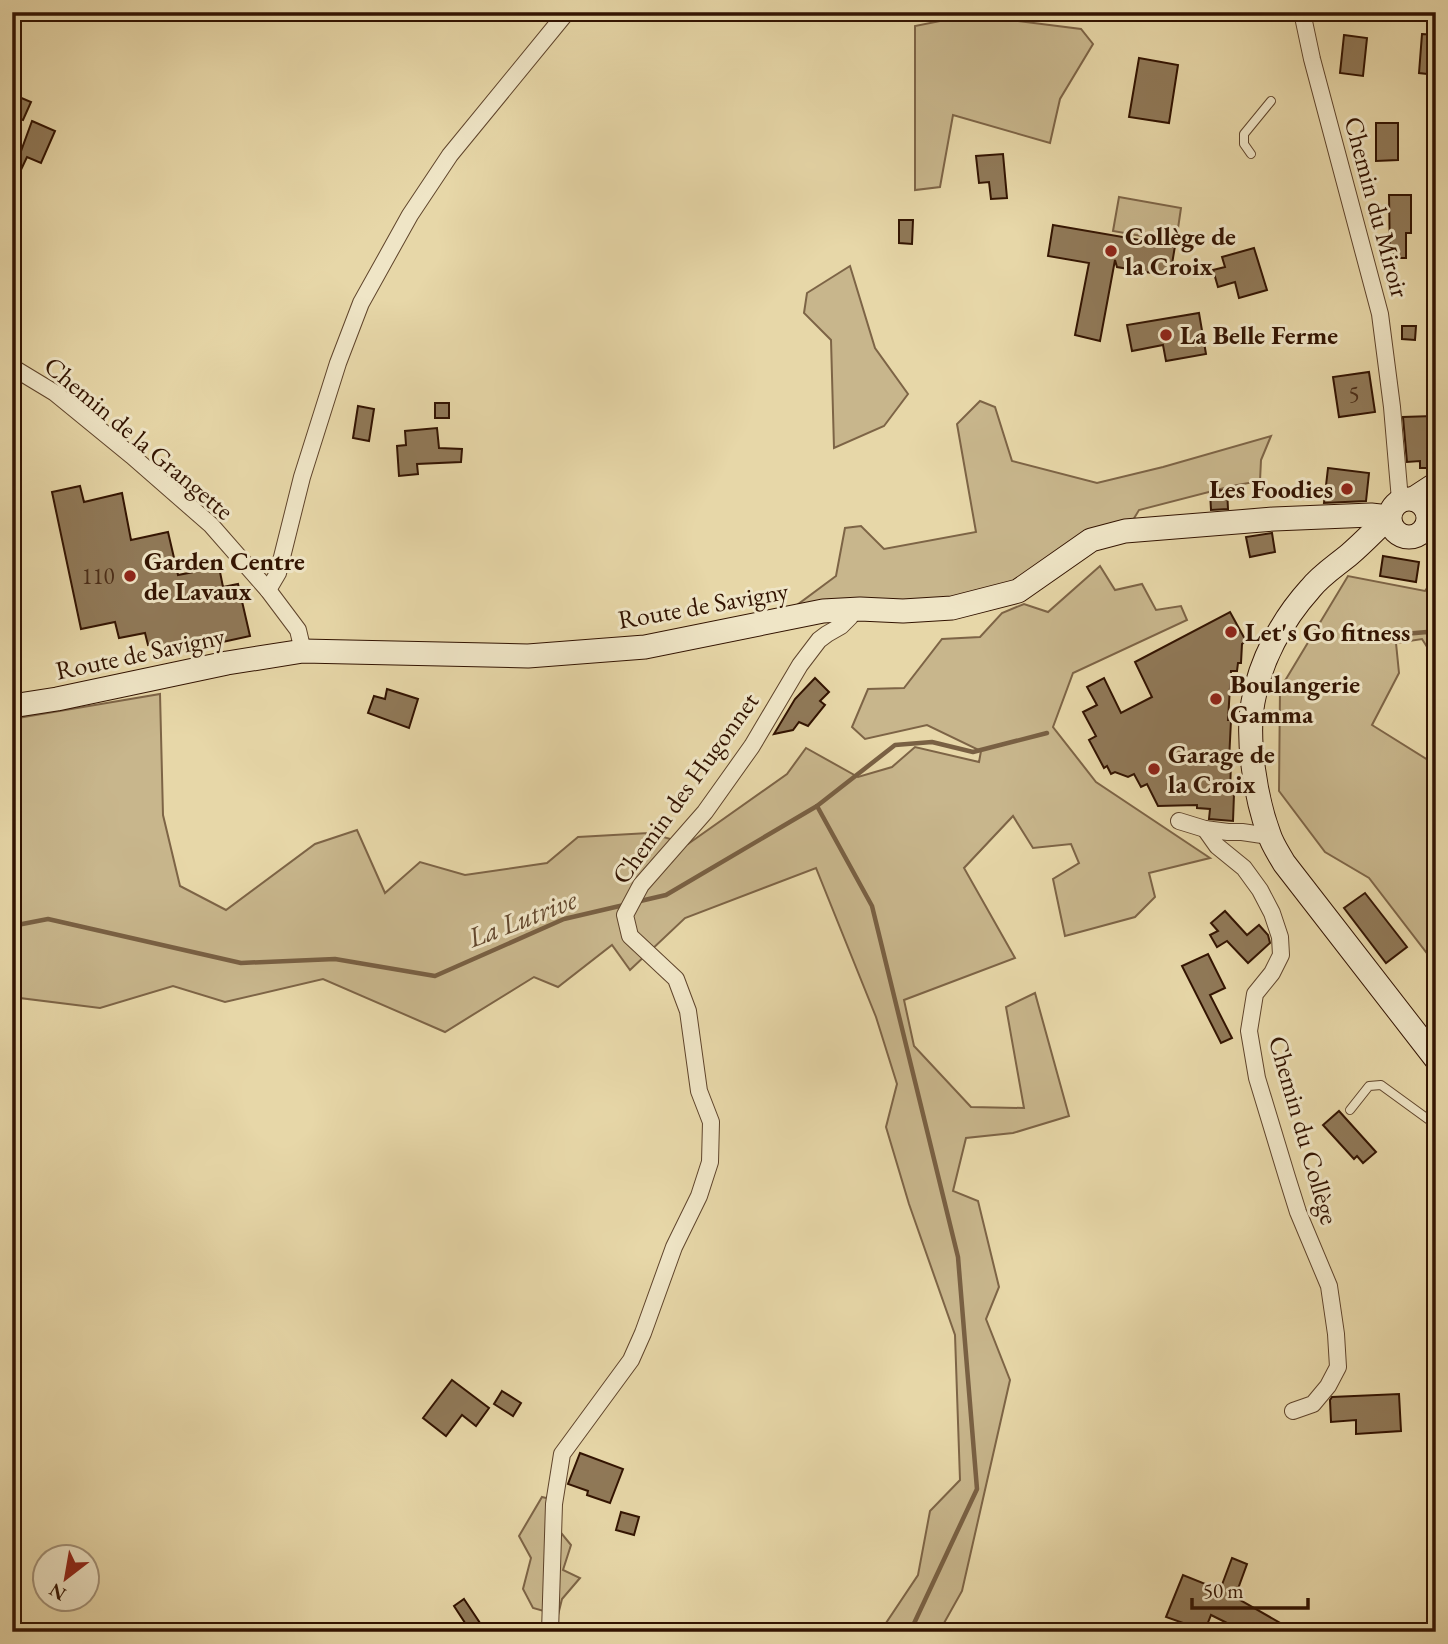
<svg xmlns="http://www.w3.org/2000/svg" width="1448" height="1644" font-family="'EB Garamond',serif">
  <rect width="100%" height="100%" fill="#e7d7a8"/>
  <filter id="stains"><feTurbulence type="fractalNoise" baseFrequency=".00286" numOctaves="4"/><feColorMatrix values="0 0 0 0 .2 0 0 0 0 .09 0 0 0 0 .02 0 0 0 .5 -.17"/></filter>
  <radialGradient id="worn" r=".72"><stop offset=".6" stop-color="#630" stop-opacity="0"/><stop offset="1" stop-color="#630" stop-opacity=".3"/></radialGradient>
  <g fill="#c8b68c" stroke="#7d6446" stroke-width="2">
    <path d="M970 15 1081 29 1093 44 1060 99 1050 143 953 115 940 187 915 190V26Z"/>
    <path d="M1119 197 1181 208 1176 242 1113 231Z"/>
    <path d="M850 266 875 348 908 394 884 426 834 448 831 340 804 313 807 293Z"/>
    <path d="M980 401 995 407 1012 461 1097 483 1163 467 1271 436 1261 460 1260 481 1232 486 1139 510 1133 520 1014 586 937 603 793 608 836 576 845 528 861 526 884 549 976 532 957 424Z"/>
    <path d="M1100 566 1115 590 1142 584 1156 610 1181 606 1187 620 1073 673 1053 727 1096 782 1210 858 1149 873 1155 897 1135 917 1065 936 1053 879 1079 863 1071 844 1033 848 1013 816 964 868 1015 958 904 1000 914 1046 971 1107 1024 1108 1006 1007 1035 993 1069 1116 1013 1133 966 1138 953 1191 978 1201 999 1287 986 1319 1010 1380 962 1591 939 1632H880L918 1575 930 1511 960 1480 955 1335 909 1204 886 1127 897 1084 876 1017 816 868 685 918 630 970 612 945 558 987 534 977 445 1032 323 979 225 1002 173 986 100 1008 12 997V719L160 694 163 815 180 886 226 910 315 844 357 830 385 893 420 862 465 875 547 863 578 837 649 833 688 844 787 774 806 748 858 777 892 767 915 747 979 762 981 751 927 725 865 739 852 727 868 689 904 688 942 639 980 637 1002 613 1024 604 1048 612Z"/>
    <path d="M1436 575V661L1422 639 1396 643 1399 673 1372 725 1436 765V965L1369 878 1325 852 1279 791 1280 689 1348 576 1425 591Z"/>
    <path d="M542 1497 559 1501 557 1528 571 1545 563 1570 580 1578 562 1599 558 1615 533 1608 523 1589 531 1558 519 1536Z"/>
  </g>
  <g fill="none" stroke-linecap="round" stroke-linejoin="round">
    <g stroke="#796043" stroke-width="4.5">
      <path d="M1393 635 1427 632 1436 646"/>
      <path d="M817 806 872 906 958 1257 977 1489 910 1632"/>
      <path d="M636 902 666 895 817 806 895 745 932 742 973 752 1047 733"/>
      <path d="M12 926 48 919 241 963 335 959 435 976 564 919 624 905"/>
    </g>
  </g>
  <g fill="#907958" stroke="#321301" stroke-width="2">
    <path d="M1422 34 1436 35V75L1419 73Z"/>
    <path d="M1344 35 1367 38 1363 76 1340 73Z"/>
    <path d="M1139 58 1178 65 1169 123 1129 117Z"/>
    <path d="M19 97 31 102 23 120 12 116Z"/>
    <path d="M32 121 55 131 41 163 27 157 19 174 12 157 17 150 21 151Z"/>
    <path d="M1376 123H1398V160L1376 161Z"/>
    <path d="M1003 154 1007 198 991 199 989 182 979 183 976 156Z"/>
    <path d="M1389 195H1411V233H1406V258H1390Z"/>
    <path d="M899 220H913L912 244 899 243Z"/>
    <path d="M1053 225 1175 246 1170 276 1117 267 1115 260 1100 341 1075 335 1089 263 1048 256Z"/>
    <path d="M1254 248 1267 290 1239 298 1235 282 1218 287 1213 270 1225 267 1222 257Z"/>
    <path d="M1199 313 1206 354 1166 361 1163 345 1132 351 1127 325Z"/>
    <path d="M1402 326H1416L1415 340 1402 339Z"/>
    <path d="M1369 372 1375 412 1339 417 1333 377Z"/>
    <rect x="435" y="403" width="14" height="15"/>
    <path d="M358 406 374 409 369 441 353 438Z"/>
    <path d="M1433 416 1436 468H1420V461L1407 462 1403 417Z"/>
    <path d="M437 428 439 448 462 449 461 462 417 464 418 474 399 476 397 446 406 445 405 431Z"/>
    <path d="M1328 468 1369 473 1366 501 1324 503Z"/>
    <path d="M80 486 84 502 122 493 131 540 168 532 178 575 219 567 223 587 238 584 250 636 154 657 152 644 148 645 145 633 119 638 115 622 81 629 52 492Z"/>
    <path d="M1227 490 1228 509 1211 510 1210 491Z"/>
    <path d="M1272 533 1275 552 1250 557 1246 537Z"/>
    <path d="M1383 556 1419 562 1416 582 1380 576Z"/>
    <path d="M1230 612 1246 641 1242 644 1241 663H1238L1237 671H1231L1228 720H1231L1229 761H1231L1230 794H1234L1233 821 1209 819 1210 809 1197 808V805L1158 806 1147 784 1141 787 1134 774 1128 777 1115 772 1111 774 1107 766 1104 768 1089 740 1096 736 1083 712 1097 705 1087 687 1104 678 1121 713 1152 697 1135 662Z"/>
    <path d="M815 678 829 692 820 701 825 705 808 726 799 722 793 730 774 734 795 699Z"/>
    <path d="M387 689 418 699 409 728 368 713 374 696 385 699Z"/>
    <path d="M1365 893 1407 947 1386 963 1344 908Z"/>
    <path d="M1225 911 1247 935 1259 925 1268 935 1270 943 1248 963 1227 941 1217 947 1210 935 1218 931 1211 923Z"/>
    <path d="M1208 954 1225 988 1210 995 1232 1038 1221 1043 1182 966Z"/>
    <path d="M1339 1111 1376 1152 1363 1163 1357 1156 1354 1159 1323 1125Z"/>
    <path d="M452 1380 489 1408 476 1426 462 1415 446 1436 423 1418Z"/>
    <path d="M502 1391 521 1403 513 1416 494 1404Z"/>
    <path d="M1399 1394 1401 1431 1356 1434V1420L1331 1422 1330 1400 1332 1397Z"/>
    <path d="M580 1453 623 1469 610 1503 587 1495 588 1491 568 1484Z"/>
    <path d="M621 1512 639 1517 634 1535 616 1530Z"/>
    <path d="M1232 1558 1247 1564 1235 1597 1296 1632H1245L1211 1615 1207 1625 1202 1624 1200 1629 1166 1617 1183 1575 1220 1590Z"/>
    <path d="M464 1599 486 1632H471L454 1606Z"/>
  </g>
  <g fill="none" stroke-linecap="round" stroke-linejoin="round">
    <g stroke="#5f442b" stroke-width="10">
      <g id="lane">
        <path d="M1251 154 1244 144V134L1271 101"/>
        <path d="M1350 1110 1369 1086 1381 1085 1436 1125"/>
      </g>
    </g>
    <g stroke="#5f442b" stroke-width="18">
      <g id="street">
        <path d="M1302 12 1312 59 1380 314 1392 407 1400 500"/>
        <path d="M12 367 55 393 132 456 211 525 268 590 298 630 303 651"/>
        <path d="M268 590 278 573 302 477 338 363 361 303 410 215 450 155 567 12"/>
        <path d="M1179 821 1205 829 1228 832H1242L1269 836"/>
        <path d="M1205 829 1217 846 1244 868 1260 890 1272 913 1280 937 1281 955 1272 973 1255 994 1249 1031 1257 1078 1287 1177 1298 1212 1329 1286 1336 1334 1338 1367 1328 1386 1313 1404 1293 1411"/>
        <path d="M12 1629 18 1632"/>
        <path d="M550 1632 554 1504 562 1454 631 1360 643 1333 674 1247 699 1196 710 1162 711 1122 699 1091 688 1011 676 979 630 936 625 915 641 885 705 812 752 746 800 665 819 640 827 634 841 626 850 617 855 609"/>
      </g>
    </g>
    <g stroke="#321301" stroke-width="25">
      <g id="secondary">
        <circle cx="1409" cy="518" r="19"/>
        <path d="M1413 499 1436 484"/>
        <path d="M1389 517C1376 529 1364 542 1350 554 1337 565 1321 575 1310 589 1282 620 1260 661 1253 702 1246 740 1256 799 1269 834 1272 844 1279 854 1284 863L1436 1059"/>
        <path d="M12 706 57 699 227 663 303 651 528 656 645 647 823 611 860 609 903 611 952 608 1018 591 1091 540 1125 531 1274 519 1371 515 1389 517"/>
      </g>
    </g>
    <use href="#lane" stroke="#efe5c6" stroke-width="8"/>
    <use href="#street" stroke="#efe5c6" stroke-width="16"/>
    <use href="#secondary" stroke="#efe5c6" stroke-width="23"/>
  </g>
  <g fill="#8f2418" stroke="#efe5c6" stroke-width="2.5">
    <circle cx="1111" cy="251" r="7"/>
    <circle cx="1166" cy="335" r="7"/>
    <circle cx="1347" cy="489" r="7"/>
    <circle cx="130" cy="576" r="7"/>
    <circle cx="1231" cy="632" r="7"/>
    <circle cx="1216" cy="699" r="7"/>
    <circle cx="1154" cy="769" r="7"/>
  </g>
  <g text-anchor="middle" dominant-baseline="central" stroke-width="6" stroke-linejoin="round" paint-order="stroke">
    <g font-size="23" fill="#4a2c17">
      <text x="1354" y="394">5</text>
      <text x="98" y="576">110</text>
    </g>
    <g font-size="26" fill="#321301" stroke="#efe5c6">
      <text transform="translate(1377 207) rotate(75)">Chemin du Miroir</text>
      <text transform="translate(139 438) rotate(40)">Chemin de la Grangette</text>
      <text transform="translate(703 605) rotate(-10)">Route de Savigny</text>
      <text transform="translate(140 653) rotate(-12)">Route de Savigny</text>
      <text transform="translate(685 788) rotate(-54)">Chemin des Hugonnet</text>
      <text transform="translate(1304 1130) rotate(74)">Chemin du Collège</text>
    </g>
    <g font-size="26" font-weight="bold" fill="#321301" stroke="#efe5c6" text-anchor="start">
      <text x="1125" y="236">Collège de<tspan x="1125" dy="30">la Croix</tspan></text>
      <text x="1180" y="335">La Belle Ferme</text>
      <text x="1333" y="489" text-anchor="end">Les Foodies</text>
      <text x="144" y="561">Garden Centre<tspan x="144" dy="30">de Lavaux</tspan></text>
      <text x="1245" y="632">Let's Go fitness</text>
      <text x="1230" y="684">Boulangerie<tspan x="1230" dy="30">Gamma</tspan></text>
      <text x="1168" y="754">Garage de<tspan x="1168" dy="30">la Croix</tspan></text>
    </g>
    <g font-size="28" font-style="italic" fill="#62472d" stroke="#efe5c6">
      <text transform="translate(522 918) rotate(-21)">La Lutrive</text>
    </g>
  </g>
  <rect width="1448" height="1644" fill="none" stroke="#e7d7a8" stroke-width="42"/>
  <rect x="14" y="14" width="1420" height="1616" fill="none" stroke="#321301" stroke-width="3.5"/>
  <rect x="21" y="21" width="1406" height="1602" fill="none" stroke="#321301" stroke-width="2"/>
  <g transform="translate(66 1578) rotate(211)"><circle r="33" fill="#efe5c6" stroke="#a39177" stroke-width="2"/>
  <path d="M0-5L12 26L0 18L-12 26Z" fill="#8f2418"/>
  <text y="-10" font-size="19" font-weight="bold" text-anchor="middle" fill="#321301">N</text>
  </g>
  <path d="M1192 1598v10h116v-10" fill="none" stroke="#321301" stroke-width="3.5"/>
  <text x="1203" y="1598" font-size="21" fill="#321301" stroke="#efe5c6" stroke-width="5" paint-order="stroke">50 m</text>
  <rect width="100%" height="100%" filter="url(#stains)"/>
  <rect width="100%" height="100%" fill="url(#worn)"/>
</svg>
